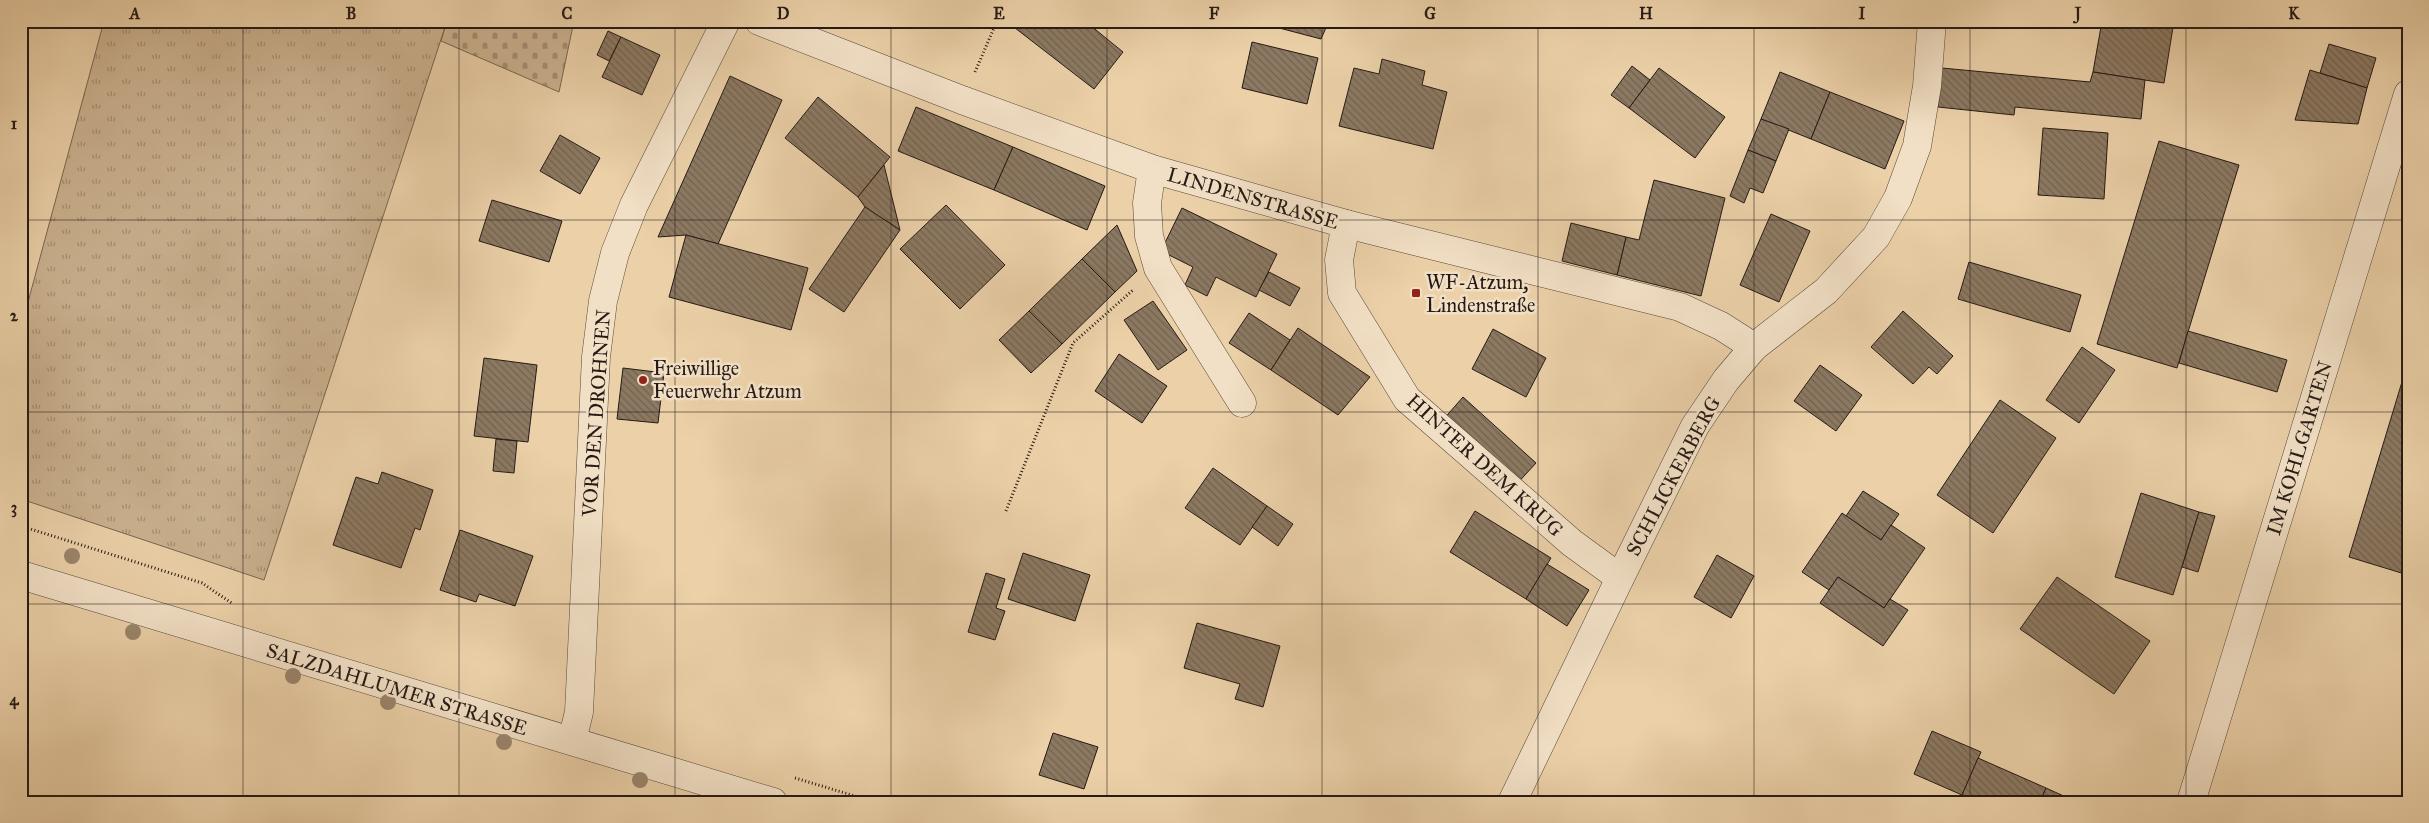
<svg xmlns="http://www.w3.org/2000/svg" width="2429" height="823" font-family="'IM FELL Great Primer',serif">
  <defs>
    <pattern id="grass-tufts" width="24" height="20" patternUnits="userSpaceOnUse" patternTransform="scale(1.25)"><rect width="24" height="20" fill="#cab18f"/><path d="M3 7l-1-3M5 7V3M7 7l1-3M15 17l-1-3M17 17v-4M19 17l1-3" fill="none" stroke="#a48f74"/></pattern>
    <pattern id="cemetery-stones" width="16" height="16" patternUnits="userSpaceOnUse" patternTransform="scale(1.25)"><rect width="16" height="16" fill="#cab18f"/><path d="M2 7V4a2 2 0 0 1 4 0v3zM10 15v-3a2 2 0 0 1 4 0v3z" fill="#a48f74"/></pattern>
    <pattern id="building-back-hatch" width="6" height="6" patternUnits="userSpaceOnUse" patternTransform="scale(1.25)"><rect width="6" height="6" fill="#8c7962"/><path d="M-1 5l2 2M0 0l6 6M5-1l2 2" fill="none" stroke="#726250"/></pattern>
  </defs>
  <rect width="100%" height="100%" fill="#ebd0a8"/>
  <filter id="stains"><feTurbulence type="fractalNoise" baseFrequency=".004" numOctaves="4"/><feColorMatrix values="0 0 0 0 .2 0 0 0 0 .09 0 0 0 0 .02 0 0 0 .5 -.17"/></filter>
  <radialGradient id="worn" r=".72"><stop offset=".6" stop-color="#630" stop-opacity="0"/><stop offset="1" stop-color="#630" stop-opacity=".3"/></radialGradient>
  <path fill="url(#grass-tufts)" stroke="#786652" d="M104 21H447L264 580 21 499V328Z"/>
  <path fill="url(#cemetery-stones)" stroke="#786652" d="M447 21H574L559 92 441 41Z"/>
  <g fill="url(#building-back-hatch)" stroke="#261a16">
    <path d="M1006 21H1085L1123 52 1094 89Z"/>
    <path d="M1266 21H1329L1321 39 1264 24Z"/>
    <path d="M2102 21H2174L2164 83 2093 72Z"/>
    <path d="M608 31 621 37 609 61 597 55Z"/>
    <path d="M621 37 660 55 642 95 602 77Z"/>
    <path d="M1252 42 1318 58 1307 104 1242 88Z"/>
    <path d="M2329 44 2376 58 2367 88 2320 73Z"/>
    <path d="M1382 59 1425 71 1422 85 1447 92 1433 149 1339 126 1354 68 1379 74Z"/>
    <path d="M1632 66 1650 80 1629 108 1611 95Z"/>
    <path d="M1659 68 1725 117 1695 158 1629 108Z"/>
    <path d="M1942 68 2090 82 2093 72 2145 80 2141 119 2015 107 2014 115 1938 107Z"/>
    <path d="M2310 70 2367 88 2358 124 2295 120Z"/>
    <path d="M1780 72 1830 92 1811 139 1761 119Z"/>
    <path d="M730 76 782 100 718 244 686 235 658 237Z"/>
    <path d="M1830 92 1904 121 1885 169 1811 139Z"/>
    <path d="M818 97 890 157 858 197 785 138Z"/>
    <path d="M916 107 1013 147 994 190 898 151Z"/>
    <path d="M1761 119 1789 129 1776 161 1748 150Z"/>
    <path d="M2043 128 2108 133 2104 199 2038 195Z"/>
    <path d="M560 135 600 158 580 194 540 171Z"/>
    <path d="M2159 141 2239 165 2177 368 2097 344Z"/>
    <path d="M1013 147 1105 186 1087 230 994 190Z"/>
    <path d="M1748 150 1776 161 1763 193 1750 188 1744 203 1730 196Z"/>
    <path d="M884 165 900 230 865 207 858 197Z"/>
    <path d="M1654 180 1725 198 1701 296 1617 275 1626 237 1639 240Z"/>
    <path d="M492 200 562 221 549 262 479 241Z"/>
    <path d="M946 205 1005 265 960 309 900 249Z"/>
    <path d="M865 207 900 230 844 312 809 289Z"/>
    <path d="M1182 208 1277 254 1256 297 1216 277 1207 296 1185 285 1193 267 1161 251Z"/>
    <path d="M1771 214 1810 231 1779 302 1740 285Z"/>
    <path d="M1571 223 1626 237 1617 275 1562 261Z"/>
    <path d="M1117 225 1137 271 1115 292 1082 259Z"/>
    <path d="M686 235 808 268 791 330 669 297Z"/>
    <path d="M1082 259 1115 292 1062 344 1029 311Z"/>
    <path d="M1969 262 2081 295 2070 332 1958 299Z"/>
    <path d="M1269 272 1300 288 1290 306 1259 290Z"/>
    <path d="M1153 301 1187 350 1158 370 1124 320Z"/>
    <path d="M1029 311 1062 344 1031 373 999 340Z"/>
    <path d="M1903 311 1953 356 1937 374 1929 367 1913 384 1871 347Z"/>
    <path d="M1249 313 1290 340 1271 370 1229 343Z"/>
    <path d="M1298 328 1370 377 1338 415 1271 370Z"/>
    <path d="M1493 329 1546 358 1526 397 1472 369Z"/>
    <path d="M2188 331 2287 360 2277 392 2179 363Z"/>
    <path d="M2082 347 2115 370 2079 423 2046 400Z"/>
    <path d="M1119 354 1167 386 1142 423 1095 391Z"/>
    <path d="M484 358 537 365 528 442 474 436Z"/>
    <path d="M2408 362V575L2349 557Z"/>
    <path d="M1820 365 1862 395 1836 431 1794 401Z"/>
    <path d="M623 368 664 373 658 423 617 419Z"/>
    <path d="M1463 397 1536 463 1514 487 1442 421Z"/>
    <path d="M2000 400 2056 438 1993 533 1937 495Z"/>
    <path d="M496 439 517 441 514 473 493 471Z"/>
    <path d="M1213 468 1267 506 1240 545 1185 508Z"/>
    <path d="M382 472 433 490 420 530 415 528 401 568 333 545 356 477 378 484Z"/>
    <path d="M1863 491 1899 514 1881 540 1846 516Z"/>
    <path d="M2141 493 2199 512 2173 595 2115 577Z"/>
    <path d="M1267 506 1293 524 1278 546 1252 527Z"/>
    <path d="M1475 511 1551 558 1526 599 1450 552Z"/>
    <path d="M2199 512 2215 516 2198 572 2182 567Z"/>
    <path d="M1842 513 1881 540 1891 525 1925 548 1884 608 1838 577 1829 590 1802 572Z"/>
    <path d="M460 530 533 556 515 606 479 594 476 602 440 590Z"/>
    <path d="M1023 553 1090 575 1075 621 1008 599Z"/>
    <path d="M1717 555 1754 576 1731 618 1694 597Z"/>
    <path d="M1547 564 1589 590 1567 626 1526 599Z"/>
    <path d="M986 573 1005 579 996 608 1005 611 995 640 968 632Z"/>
    <path d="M1838 577 1884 608 1890 599 1908 610 1883 646 1820 603Z"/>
    <path d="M2057 577 2150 641 2114 694 2020 629Z"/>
    <path d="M1197 623 1280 646 1263 707 1235 699 1240 684 1184 668Z"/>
    <path d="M1932 731 1981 752 1962 795 1914 774Z"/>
    <path d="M1053 733 1098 747 1084 789 1039 775Z"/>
    <path d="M1978 758 2046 788 2040 802H1978L1962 795Z"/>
    <path d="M2046 788 2077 802H2040Z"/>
  </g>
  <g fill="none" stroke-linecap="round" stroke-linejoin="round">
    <g stroke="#57483a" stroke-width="29">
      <g id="minor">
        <path d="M759 21 962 100 1152 169 1346 224 1680 307 1721 326 1754 347"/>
        <path d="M1152 169 1147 203 1149 236 1158 268 1242 403"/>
        <path d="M1346 224 1339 260 1342 293 1407 399 1572 543 1620 578"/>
        <path d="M21 575 773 802"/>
        <path d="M572 741 579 712 596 357 603 301 615 253 634 205 726 21"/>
        <path d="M1512 802 1620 578 1695 426 1726 380 1754 347 1826 291 1876 237 1898 198 1917 146 1927 86 1932 21"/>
        <path d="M2191 802 2408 94"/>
      </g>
    </g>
    <g stroke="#261a16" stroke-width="3" stroke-dasharray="1 2.5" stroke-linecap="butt">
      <path d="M975 72 997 21"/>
      <path d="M1006 511 1073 343 1133 290"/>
      <path d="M21 526 202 583 233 604"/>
      <path d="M795 778 875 802"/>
    </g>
    <use href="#minor" stroke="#f2e0c6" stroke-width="28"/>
  </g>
  <g fill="#9a856c">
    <circle cx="72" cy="556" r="8"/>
    <circle cx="133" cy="632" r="8"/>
    <circle cx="293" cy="676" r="8"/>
    <circle cx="388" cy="702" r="8"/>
    <circle cx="504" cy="742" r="8"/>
    <circle cx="640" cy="780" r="8"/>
  </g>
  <path fill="none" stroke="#261a16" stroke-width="1" stroke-opacity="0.55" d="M243 21V802M459 21V802M675 21V802M891 21V802M1107 21V802M1322 21V802M1538 21V802M1754 21V802M1970 21V802M2186 21V802M21 220H2408M21 412H2408M21 604H2408"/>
  <g fill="#8f2418" stroke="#f2e0c6" stroke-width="2">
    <rect x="1411" y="288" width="10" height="10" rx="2.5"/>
    <circle cx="643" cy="380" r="5"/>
  </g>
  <g text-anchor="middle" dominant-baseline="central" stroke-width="5" stroke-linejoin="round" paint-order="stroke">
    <g font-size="20" fill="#261a16" stroke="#f2e0c6">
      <text transform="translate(1253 198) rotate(16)">LINDENSTRASSE</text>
      <text transform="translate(596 413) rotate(-86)">VOR DEN DROHNEN</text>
      <text transform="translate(2299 448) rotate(-73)">IM KOHLGARTEN</text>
      <text transform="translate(1485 465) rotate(42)">HINTER DEM KRUG</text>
      <text transform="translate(1673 476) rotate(-62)">SCHLICKERBERG</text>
      <text transform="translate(397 689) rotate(17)">SALZDAHLUMER STRASSE</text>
    </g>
    <g font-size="20" fill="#261a16" stroke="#f2e0c6" text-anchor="start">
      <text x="1426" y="282">WF-Atzum,<tspan x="1426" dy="23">Lindenstraße</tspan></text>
      <text x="653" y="368">Freiwillige<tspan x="653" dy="23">Feuerwehr Atzum</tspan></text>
    </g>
  </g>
  <rect width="2429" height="823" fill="none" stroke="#ebd0a8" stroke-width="55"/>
  <rect x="28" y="28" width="2374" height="768" fill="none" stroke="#261a16" stroke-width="2"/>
  <g font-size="16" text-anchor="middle" font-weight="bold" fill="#261a16">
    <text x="135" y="19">A</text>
    <text x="351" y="19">B</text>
    <text x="567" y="19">C</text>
    <text x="783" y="19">D</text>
    <text x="999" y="19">E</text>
    <text x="1214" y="19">F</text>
    <text x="1430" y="19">G</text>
    <text x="1646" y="19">H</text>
    <text x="1862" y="19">I</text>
    <text x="2078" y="19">J</text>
    <text x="2294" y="19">K</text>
    <text x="14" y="129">1</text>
    <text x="14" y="321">2</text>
    <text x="14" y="513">3</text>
    <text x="14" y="705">4</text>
  </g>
  <rect width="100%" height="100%" filter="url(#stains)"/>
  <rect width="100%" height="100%" fill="url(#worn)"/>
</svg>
